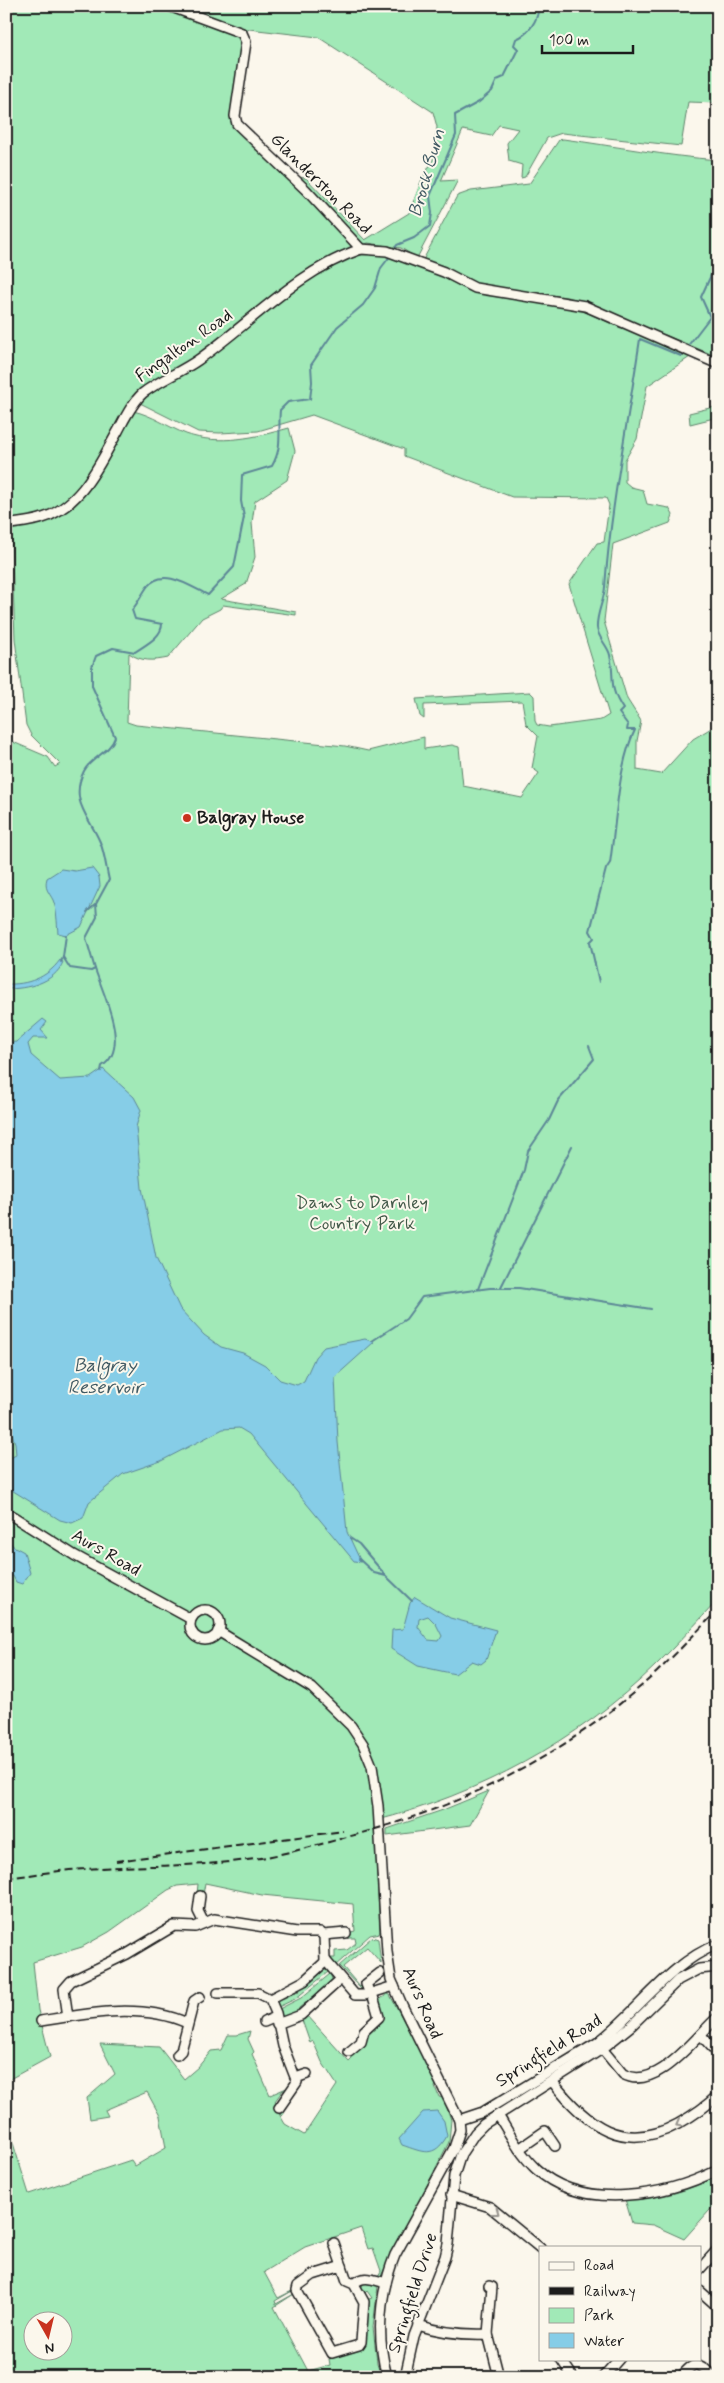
<svg xmlns="http://www.w3.org/2000/svg" width="724" height="2383" font-family="Mynerve,sans-serif">
  <rect width="100%" height="100%" fill="#fbf7ec"/>
  <filter id="ink" filterUnits="userSpaceOnUse"><feTurbulence type="fractalNoise" baseFrequency=".02" numOctaves="2"/><feDisplacementMap in="SourceGraphic" scale="10" xChannelSelector="R" yChannelSelector="G"/><feConvolveMatrix kernelMatrix="1 2 1 2 8 2 1 2 1" color-interpolation-filters="sRGB"/></filter>
  <g filter="url(#ink)">
    <g fill="#a1e9b7" stroke="#5e826a" fill-rule="evenodd">
      <path d="M6 6H162L239 36 243 41 232 117 291 177 306 178 365 240 409 213 422 179 433 160 437 127 433 112 318 37 249 29 245 32 179 6H718V103L688 102 681 146 562 133 547 138 525 177 521 178 522 165 509 161 507 143 518 129 499 125 491 136 463 130 441 181 458 180 417 258 401 248 368 243 311 267 221 339 134 399 81 488 68 499 53 510 29 517 6 521Z"/>
      <path d="M563 139C615 146 666 156 718 160V357L665 335 661 344 690 357 647 386 637 439 625 460V482L631 487 643 490 647 504 669 508 673 515 670 523 613 544 604 621 627 699 641 721 637 741V770L661 774 693 739 718 724V1600C697 1622 677 1645 655 1666 578 1741 478 1795 374 1821L380 1933 370 1935 335 1966 330 1958H335V1951L347 1950 356 1943 355 1938H329L355 1931 353 1904 262 1895 205 1883 203 1895 197 1894 198 1884 177 1886 168 1890 109 1932 82 1947 33 1962 38 2010 50 2057 6 2081V739L48 757 55 767 60 764 31 735 26 725 15 639 11 529C21 527 31 526 41 523 90 507 110 452 133 411 152 415 168 427 186 434 219 446 257 437 289 428L295 451 287 480 255 501 252 523 255 557 246 584 221 599 296 612V615L223 605 220 609 202 618 168 658C154 661 141 662 129 653L127 722 136 725 345 746 368 751 424 737V749L452 745 459 747 463 786 522 798 539 773 532 768 538 736 526 724 522 701 424 705V719L420 716 416 699 530 692 534 696 535 721 537 725 549 727 601 720 609 715 569 584 597 543 604 542 609 505 606 498 512 497 404 456V449L312 415 258 431 220 433 198 432 140 403 143 397 307 279 351 256 386 253 408 264 437 274 473 293 581 310 621 328C604 287 517 297 479 286 460 281 441 268 423 260L457 196 471 191 529 184 559 140Z"/>
      <path d="M718 406V417L690 424 689 413Z"/>
      <path d="M489 1791 470 1825 387 1836V1829L443 1810Z"/>
      <path d="M372 1937 378 1939 381 1963 367 1947 343 1967 360 1987 362 1985 365 1988 361 1989 339 1966Z"/>
      <path d="M326 1970 328 1972 295 1999 276 2008 278 1998H284L299 1991 300 1987 320 1972Z"/>
      <path d="M330 1974 333 1981 299 2008 298 2013 281 2020 277 2010 301 1998Z"/>
      <path d="M386 1993 390 1995 437 2083 435 2087 439 2097 444 2098 451 2120 449 2142 381 2276H378L381 2271 373 2248 368 2249 361 2228 305 2247 264 2272 278 2298 292 2291 275 2301 276 2304 294 2294 274 2307 308 2371 330 2365 329 2359 357 2351 366 2300 372 2298 367 2291 363 2295 361 2288 364 2283 378 2286 373 2327 377 2363 382 2377H6V2121L29 2194 131 2160 135 2166 166 2148 160 2116 147 2092 105 2110 108 2116 90 2119 87 2098 115 2074 100 2044 159 2047 184 2079 198 2067 211 2051 221 2050 228 2035H237L250 2031 248 2039 254 2052 252 2054 270 2095 289 2087 286 2092 283 2090 275 2101 285 2112 282 2116 278 2112 285 2124 304 2135 337 2085 322 2062 313 2041 310 2043 302 2020 307 2015 349 2062 352 2059 349 2055 377 2022V2000L386 1996ZM32 2320H62V2350H32Z"/>
      <path d="M718 2176V2201L684 2239 653 2225 632 2223 625 2199C656 2201 690 2190 718 2176Z"/>
    </g>
    <g fill="#86cde7" stroke="#5c8696" fill-rule="evenodd">
      <path d="M92 868 99 877 100 886 81 927 66 935 58 933C57 923 57 909 53 900 49 892 44 889 47 878L61 869 75 871Z"/>
      <path d="M60 960 63 962C55 983 26 989 6 989V984C27 985 47 978 60 960Z"/>
      <path d="M43 1019 47 1022 41 1030 48 1038H33L28 1044 31 1055 60 1080 90 1078 103 1069 134 1097 141 1110 136 1127 142 1188 156 1258 180 1309 204 1335 221 1347 243 1353 265 1365 280 1380 297 1385 304 1381 315 1357 324 1347 365 1339 374 1342 335 1377 338 1442 347 1532 361 1562 354 1561 249 1434 239 1428 223 1429 161 1461 123 1474 89 1502 83 1518 72 1523 60 1520 10 1489 6 1478V1460L16 1455 15 1443 6 1416V1043L16 1042Z"/>
      <path d="M6 1536 13 1546 24 1552 30 1573 22 1584 16 1582 13 1576 6 1575Z"/>
      <path d="M415 1597 450 1618 496 1630 486 1660 481 1664 472 1661 455 1674 418 1666 391 1649 392 1630 403 1629 410 1603ZM428 1616 436 1624 442 1636 439 1641 428 1640 418 1627 419 1619Z"/>
      <path d="M437 2111 444 2121 447 2136C434 2159 423 2152 402 2145L399 2139 423 2112Z"/>
    </g>
    <g fill="none" stroke-linecap="round" stroke-linejoin="round">
      <g stroke="#5c8696" stroke-width="2">
        <path d="M393 251 397 245 414 238 430 226 432 213 430 196 456 135 455 115 479 102 492 91 497 80 504 77 518 49 514 45 516 39C529 34 538 20 539 6"/>
        <path d="M687 347 710 317 701 297 718 260"/>
        <path d="M87 912 96 904"/>
        <path d="M63 957 66 935"/>
        <path d="M61 962 63 957 70 968 91 971 95 969 86 938 97 917 96 904 109 880C106 868 105 854 100 842 89 816 69 801 84 771 91 757 110 753 115 737L92 686V667L96 656 113 648 135 652C145 645 162 637 162 624L135 619 132 610C138 603 142 594 147 587 163 566 191 587 208 595L234 567 244 517 241 501 242 475 272 466C283 447 278 431 280 410L288 402 310 399 312 382 311 365 337 327 363 305 375 288 381 268 391 255"/>
        <path d="M95 969C103 993 131 1049 102 1066L101 1071"/>
        <path d="M599 982 590 942 594 938 590 931 606 869 610 863C616 824 618 764 635 730H627L628 725 619 713 623 709C608 687 615 679 610 655 608 646 598 638 597 628 596 614 604 601 605 587 611 504 628 421 640 339L681 356 683 353"/>
        <path d="M501 1287 572 1146"/>
        <path d="M478 1289 524 1170 528 1151 549 1120 558 1101 594 1059 589 1046"/>
        <path d="M372 1341 406 1319 422 1297 490 1288H519L651 1309"/>
        <path d="M350 1538 359 1544 386 1576"/>
        <path d="M359 1559 374 1573 386 1576 412 1601"/>
      </g>
      <g stroke="#1c1c1c" stroke-width="12">
        <g id="minor">
          <path d="M169 6 242 33 246 42 235 116 237 124 306 190 361 249 387 251 444 272 475 288 585 306 718 364"/>
          <path d="M6 525C17 523 29 522 40 519 81 507 99 465 118 431 125 418 132 403 143 393 160 380 181 372 198 360 252 322 297 271 361 249"/>
          <path d="M6 1512 74 1555 191 1619"/>
          <circle cx="205" cy="1625" r="15"/>
          <path d="M218 1631 312 1688 351 1726 363 1744 372 1766 378 1806 387 1952 391 1979 403 2007 459 2120 460 2130 454 2148 395 2255C379 2295 376 2335 387 2377"/>
          <path d="M200 1896 198 1911 204 1923"/>
          <path d="M323 1935 346 1933"/>
          <path d="M218 1993H258L270 1999 276 2013 283 2046 297 2082 279 2108"/>
          <path d="M370 1994 366 1984 380 1973"/>
          <path d="M270 1999 304 1981 326 1961"/>
          <path d="M68 2017 64 1989 71 1981 127 1954 174 1926 195 1927 214 1919 297 1932H320L324 1936 325 1960 355 1995H365L394 1986"/>
          <path d="M41 2021C89 2013 142 2003 187 2023"/>
          <path d="M264 2022 276 2017"/>
          <path d="M277 2024 301 2015 341 1979"/>
          <path d="M701 2035 718 2054"/>
          <path d="M599 2045 623 2074C656 2093 695 2037 718 2017"/>
          <path d="M349 2052 361 2042 364 2031 379 2017 372 1993"/>
          <path d="M177 2055 181 2051 194 2001 200 1997"/>
          <path d="M296 2078 307 2074"/>
          <path d="M552 2081C586 2125 623 2154 678 2124 692 2116 706 2107 718 2095"/>
          <path d="M498 2115C509 2133 520 2154 536 2169 583 2212 666 2196 718 2170"/>
          <path d="M459 2120 483 2112 597 2043C639 2011 668 1964 718 1944"/>
          <path d="M519 2149 545 2131 555 2146"/>
          <path d="M451 2195 490 2207 540 2248"/>
          <path d="M334 2243 342 2266"/>
          <path d="M700 2269 718 2249"/>
          <path d="M354 2284 347 2281 342 2266 313 2275 298 2286 297 2290 332 2353 359 2345 361 2342 364 2302 354 2284C362 2274 375 2280 386 2283"/>
          <path d="M489 2286 492 2287 488 2334 499 2377"/>
          <path d="M700 2291 718 2307"/>
          <path d="M418 2325C442 2333 463 2335 488 2334"/>
          <path d="M561 2359 573 2377"/>
          <path d="M405 2377 414 2336 445 2257 448 2244 454 2176 461 2154 475 2133 484 2124 602 2049 632 2025 678 1980 699 1969 718 1967"/>
          <path d="M603 2377 619 2359"/>
          <path d="M681 2377C695 2360 698 2362 714 2377"/>
        </g>
      </g>
      <use href="#minor" stroke="#fbf7ec" stroke-width="9"/>
      <g stroke="#1c1c1c" stroke-width="2" stroke-dasharray="8 4" stroke-linecap="butt">
        <path d="M116 1861 343 1831"/>
        <path d="M6 1878C32 1875 59 1870 85 1869 136 1865 188 1867 239 1861 275 1857 311 1847 347 1837 467 1805 564 1757 657 1672 678 1652 698 1630 718 1610"/>
      </g>
    </g>
    <defs><path id="oneway-chevron" d="M-2-3.5L2.5 0L-2 3.5" fill="none" stroke-width="1.6" stroke-linecap="round" stroke-linejoin="round" transform="scale(1.25)"/></defs>
    <g stroke="#97948e">
      <use href="#oneway-chevron" transform="translate(679 2124) rotate(151)"/>
      <use href="#oneway-chevron" transform="translate(496 2212) rotate(37)"/>
    </g>
  </g>
  <circle fill="#c8321e" stroke="#fbf7ec" stroke-width="2" cx="187" cy="818" r="5"/>
  <g text-anchor="middle" dominant-baseline="central" stroke-width="4" stroke-linejoin="round" paint-order="stroke">
    <g font-size="18" fill="#1c1c1c" stroke="#fbf7ec">
      <text transform="translate(321 184) rotate(45)">Glanderston Road</text>
      <text transform="translate(184 346) rotate(-35)">Fingalton Road</text>
      <text transform="translate(106 1553) rotate(30)">Aurs Road</text>
      <text transform="translate(422 2003) rotate(67)">Aurs Road</text>
      <text transform="translate(549 2051) rotate(-32)">Springfield Road</text>
      <text transform="translate(413 2293) rotate(-72)">Springfield Drive</text>
    </g>
    <g font-size="18" font-weight="bold" fill="#1c1c1c" stroke="#fbf7ec" text-anchor="start">
      <text x="197" y="818">Balgray House</text>
    </g>
    <g font-size="18" fill="#445a4a" stroke="#fbf7ec">
      <text x="362" y="1203">Dams to Darnley<tspan x="362" dy="21">Country Park</tspan></text>
    </g>
    <g font-size="19" font-style="italic" fill="#415a63" stroke="#fbf7ec">
      <text transform="translate(427 173) rotate(-74)">Brock Burn</text>
      <text x="105" y="1365">Balgray<tspan x="105" dy="22">Reservoir</tspan></text>
    </g>
  </g>
  <rect width="724" height="2383" fill="none" stroke="#fbf7ec" stroke-width="25"/>
  <rect x="12" y="12" width="699" height="2358" fill="none" stroke="#1c1c1c" stroke-width="2" filter="url(#ink)"/>
  <rect x="539" y="2246" width="162" height="115" fill="#fbf7ec" stroke="#a29f99"/>
  <rect x="549" y="2262" width="25" height="8" fill="#fbf7ec" stroke="#a29f99"/>
  <text x="584" y="2270" font-size="15" fill="#1c1c1c">Road</text>
  <rect x="549" y="2287" width="25" height="8" fill="#1c1c1c" stroke="#a29f99"/>
  <text x="584" y="2296" font-size="15" fill="#1c1c1c">Railway</text>
  <rect x="549" y="2308" width="25" height="15" fill="#a1e9b7" stroke="#a29f99"/>
  <text x="584" y="2320" font-size="15" fill="#1c1c1c">Park</text>
  <rect x="549" y="2333" width="25" height="15" fill="#86cde7" stroke="#a29f99"/>
  <text x="584" y="2346" font-size="15" fill="#1c1c1c">Water</text>
  <g transform="translate(48 2336) rotate(172)"><circle r="24" fill="#fbf7ec" stroke="#a29f99"/>
  <path d="M0-4L9 19L0 12L-9 19Z" fill="#c8321e"/>
  <text y="-8" font-size="14" font-weight="bold" text-anchor="middle" fill="#1c1c1c">N</text>
  </g>
  <path d="M542 45v8h91v-8" fill="none" stroke="#1c1c1c" stroke-width="2.5"/>
  <text x="549" y="45" font-size="15" fill="#1c1c1c" stroke="#fbf7ec" stroke-width="4" paint-order="stroke">100 m</text>
</svg>
